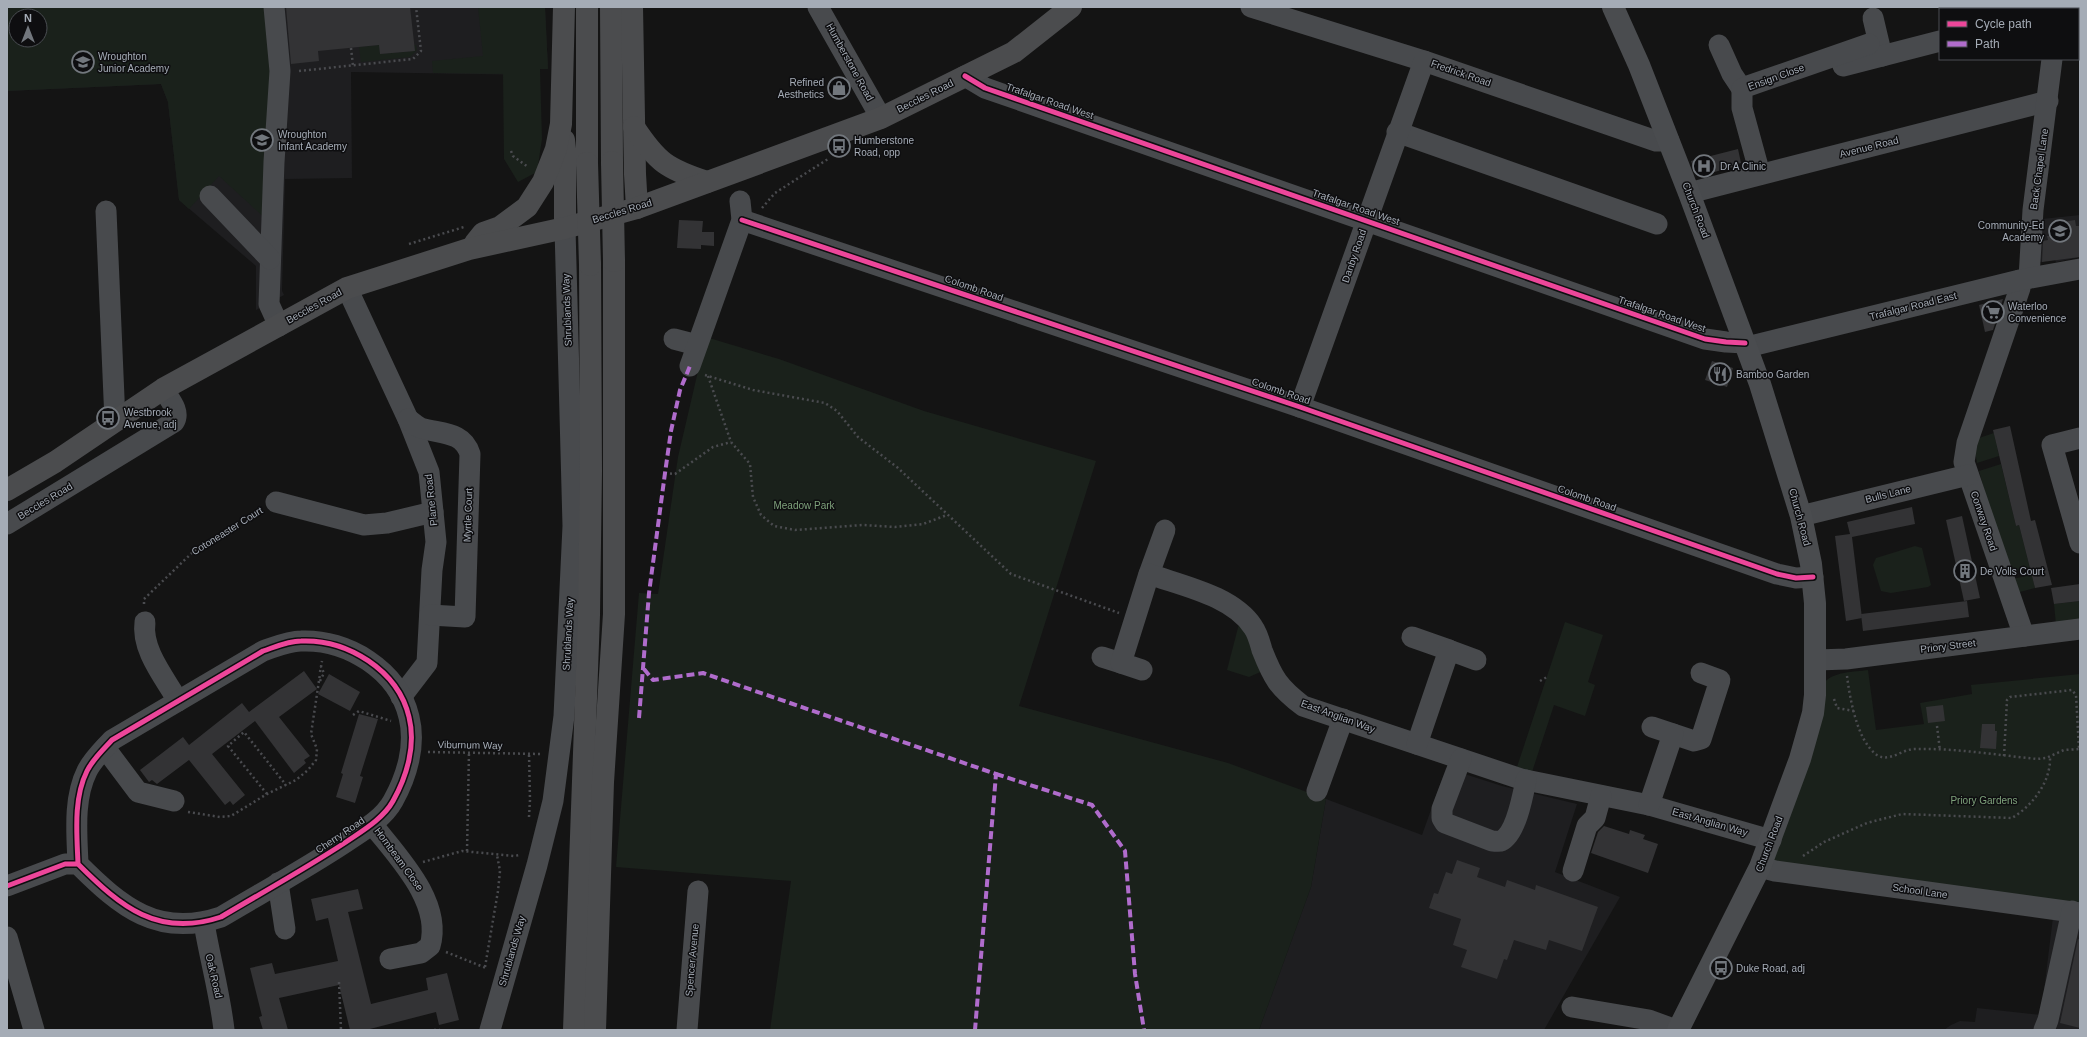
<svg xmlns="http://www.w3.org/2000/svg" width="2087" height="1037" font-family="Helvetica,sans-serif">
  <rect width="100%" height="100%" fill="#141414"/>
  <g fill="#1e1e20" fill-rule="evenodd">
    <path d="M7 7H545L548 69H540V75L351 72 352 178 285 179 282 291 284 295 256 310V266L179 200 168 102 161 84 7 91ZM16 16H40V40H16Z"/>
    <path d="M2080 215V257L2056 262 2055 259 2036 263 2042 219Z"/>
    <path d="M1446 768 1502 786 1577 804 1555 872 1620 897 1544 1030H1259L1311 887 1326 799 1422 835Z"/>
    <path d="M2080 904V1030H1944L1951 1025 1960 1021 1975 1022 1977 1008 2041 1015 2053 917Z"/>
  </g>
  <g fill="#1a211b" fill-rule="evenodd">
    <path d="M7 7H268L271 32 268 221 219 176 189 209 179 200 168 102 161 84 7 91ZM16 16H40V40H16Z"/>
    <path d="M478 7H545L548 69H540L542 139 537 172 518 182 504 159 503 74 433 73 432 61 483 56Z"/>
    <path d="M379 45 380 54 415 51 414 45H416L417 50 410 57 361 62 359 47Z"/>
    <path d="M706 337 779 359 924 411 1096 461 1019 706 1228 763 1326 799 1311 887 1259 1030H770L791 881 616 867 639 593 658 594 678 457Z"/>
    <path d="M1994 433 1999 456 1977 463 1975 451 1976 439Z"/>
    <path d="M2001 464 2016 526 2019 525 2030 568 2008 573 1979 471Z"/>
    <path d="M1915 546 1922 548 1931 585 1928 587 1891 593 1881 591 1873 565 1876 558Z"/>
    <path d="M2032 575 2035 588 2016 593 2012 579Z"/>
    <path d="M2080 601V622L2056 625 2054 604Z"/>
    <path d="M1240 620 1265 670 1249 677 1227 670Z"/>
    <path d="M1565 622 1603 635 1588 682 1595 685 1585 716 1554 705 1532 772 1517 767Z"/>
    <path d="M1868 670 1876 730 1924 724 1920 703 1972 694 1971 685 2080 674V904L1770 866 1823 684C1833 671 1854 672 1868 670Z"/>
  </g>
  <g fill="#333335">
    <path d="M286 7H410L415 51 380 54 379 45 318 51 319 61 291 64Z"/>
    <path d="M1738 149 1741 163 1732 165 1733 167 1703 175 1695 173 1691 161Z"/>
    <path d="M679 220 703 221 702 232H714V246L701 245V249L677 248Z"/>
    <path d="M2075 220 2076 226H2080V257L2042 262 2043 241 2048 240 2047 236 2054 235 2053 230H2056L2055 223Z"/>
    <path d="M2003 299 1993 330 1985 332 1979 305Z"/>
    <path d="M1712 361 1733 368 1727 387 1705 380Z"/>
    <path d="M2010 426 2031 521 2035 520 2052 585 2035 588 2019 525 2016 526 1993 430Z"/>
    <path d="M1912 507 1915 524 1852 537 1862 618 1846 621 1835 536 1850 534 1847 522Z"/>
    <path d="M1962 516 1980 598 1964 601 1946 520Z"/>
    <path d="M2080 584V601L2054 604 2051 588Z"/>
    <path d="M1967 601 1969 617 1863 631 1861 614Z"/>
    <path d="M304 671 317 689 279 717 310 756 304 760 306 763 294 773 255 721 212 754 245 795 233 805 230 801 225 805 189 760 157 784 152 780 149 782 140 770 183 737 189 745 242 703 249 712Z"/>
    <path d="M329 674 360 692 350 711 318 694Z"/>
    <path d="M1943 705 1945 721 1928 723 1926 707Z"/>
    <path d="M359 714 378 719 360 776 363 777 355 803 336 797 343 774 341 773Z"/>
    <path d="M1982 724H1995V731H1997L1996 749 1980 748Z"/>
    <path d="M1604 826 1629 834 1630 830 1645 835 1643 839 1658 844 1648 873 1591 853 1598 832Z"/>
    <path d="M1457 860 1480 868 1477 877 1505 887 1507 880 1535 890 1536 885 1598 907 1582 951 1549 940 1546 950 1514 940 1507 960 1504 959 1497 979 1461 967 1467 950 1453 945 1461 919 1429 908 1434 893 1438 894 1446 872 1452 874Z"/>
    <path d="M358 889 363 909 348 912 371 1004 428 990 426 978 447 973 459 1020 439 1025 436 1012 366 1030H350L339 985 279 998 288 1030H263L259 1017 262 1016 250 968 272 963 275 974 338 961 328 918 316 921 311 899Z"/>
    <path d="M2078 939 2080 940V1028L2060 1023Z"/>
  </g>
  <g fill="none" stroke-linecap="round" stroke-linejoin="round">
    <g stroke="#4a4b4f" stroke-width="2.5" stroke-dasharray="2 3" stroke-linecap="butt">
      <path d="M351 48 353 66"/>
      <path d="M299 71 413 59 421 51 416 7"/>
      <path d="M511 151 513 156 528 167"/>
      <path d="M762 208 775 193 828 159"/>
      <path d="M409 244 464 227"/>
      <path d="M705 375 753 390 825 403 837 411 858 437 898 468 1011 574 1119 613"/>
      <path d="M708 376 731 442 750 464 753 497 761 515 774 526 795 530 863 525 895 527 923 524 947 515"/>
      <path d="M665 473 675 474 713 447 731 442"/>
      <path d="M144 604V599L195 550 261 509"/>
      <path d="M320 672 322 661"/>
      <path d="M1847 676C1850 699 1857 741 1877 755 1889 763 1902 749 1915 749 1955 748 1997 755 2037 759L2046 758 2064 750 2080 749"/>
      <path d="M320 681 324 673 321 667"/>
      <path d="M1540 681 1547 677"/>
      <path d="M1834 699 1837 708 1854 711"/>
      <path d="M353 715 359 711 391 721"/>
      <path d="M1937 726 1940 751"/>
      <path d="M428 752 541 754"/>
      <path d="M2004 756 2007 700 2010 697 2072 690 2076 695 2079 749"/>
      <path d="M267 794 228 746 244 732 286 785"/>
      <path d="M188 812 220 817 231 816 267 794 296 780 308 770 316 760 317 749 311 734 320 674"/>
      <path d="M529 817 530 800 529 753"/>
      <path d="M467 851 469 752"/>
      <path d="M1803 856 1824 842 1867 823 1902 814 2012 818C2032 806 2051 782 2050 757"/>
      <path d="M423 862 462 851 514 856 520 855"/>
      <path d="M446 952 486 968"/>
      <path d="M485 967 498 891 500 871 497 855"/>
      <path d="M339 982 341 1030"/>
      <path d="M434 1030H440"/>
    </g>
    <g stroke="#484a4d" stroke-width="21">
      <path d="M274 7 280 71 274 162 269 304 279 326"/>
      <path d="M818 7 881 118"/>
      <path d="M1251 7 1424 61 1656 141H1669"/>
      <path d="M2010 7 2012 9"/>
      <path d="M1960 9 1968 7"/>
      <path d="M2057 9V7"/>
      <path d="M1873 18 1882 56"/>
      <path d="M1719 45 1732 74 1742 89"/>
      <path d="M1843 66 1940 41"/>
      <path d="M965 76 985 88 1705 339 1726 342 1745 343"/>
      <path d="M1397 132 1657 224"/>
      <path d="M1760 174 1742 108V89L1748 86 1869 44"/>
      <path d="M1689 193 2048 101"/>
      <path d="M210 196 270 259"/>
      <path d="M106 211 115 421"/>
      <path d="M742 220 1300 407 1777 574 1796 578 1813 577"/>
      <path d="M2029 278 2033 210 2052 59"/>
      <path d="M2020 280V288L1967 443 1964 462 2024 636"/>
      <path d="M347 288 408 419 429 472 436 542 432 570 427 663 401 697"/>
      <path d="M674 339 697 345"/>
      <path d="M1747 347 2020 280 2080 269"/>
      <path d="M690 366 742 220 740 201"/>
      <path d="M1300 407 1424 61"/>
      <path d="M408 419C412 422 416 426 421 428 441 434 463 431 470 454L465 617 430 615"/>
      <path d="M2080 438 2052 445 2080 543"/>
      <path d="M276 502 364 525 387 523 433 512"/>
      <path d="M1809 514 1968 475"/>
      <path d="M7 524 174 422C181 411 169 399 163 389"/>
      <path d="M1149 574 1165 530"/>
      <path d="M145 622C141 650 165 678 178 701"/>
      <path d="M1412 637 1449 650"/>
      <path d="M1102 657 1121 663"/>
      <path d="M1817 660 1846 659 2080 629"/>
      <path d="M1142 670 1121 663 1149 574C1183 586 1233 596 1253 627 1258 634 1260 643 1262 650 1273 678 1278 687 1303 706L1521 779 1649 805 1771 840"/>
      <path d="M1673 734 1694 741 1701 739 1720 680 1701 673"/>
      <path d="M1417 744 1449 650 1476 660"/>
      <path d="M105 748 138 792 174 801"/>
      <path d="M1461 759 1442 809V818L1445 823 1492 841C1495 841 1499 842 1501 841 1516 834 1523 795 1526 780"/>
      <path d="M1317 791 1343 719"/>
      <path d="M1649 805 1673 734 1652 727"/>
      <path d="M372 824C397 856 443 902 430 946L421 953 390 959"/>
      <path d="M1760 867 1775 871 2080 913"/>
      <path d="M1573 871 1587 826 1595 818 1601 796"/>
      <path d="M278 883 285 929"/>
      <path d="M7 886 65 864H78C121 907 158 938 221 917 263 892 305 869 346 842 362 831 383 819 393 801 407 776 416 745 409 717 398 670 347 639 301 641 288 641 275 647 263 651L112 740C103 750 93 759 87 771 73 799 77 835 78 864"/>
      <path d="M204 923C210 959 220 994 224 1030"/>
      <path d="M7 937 34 1030"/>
      <path d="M1572 1007 1649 1020 1676 1030"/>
      <path d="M490 1030 537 865 553 801 564 716 573 526 565 228"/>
      <path d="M687 1030 698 891"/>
      <path d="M2044 1030 2048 1020 2072 911"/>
    </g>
    <path stroke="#4a4c4f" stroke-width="22" d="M1613 7 1639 65 1689 193 1760 384 1801 516 1811 564 1815 603V695L1813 713 1800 759 1760 867 1678 1030"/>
    <g stroke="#4b4c4e" stroke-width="22">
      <path d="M611 7 612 162"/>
      <path d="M632 7 635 174 637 208"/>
      <path d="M634 127C657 162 667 169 707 182"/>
      <path d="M564 140 565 149V228"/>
      <path d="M587 163V7"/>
      <path d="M475 243 483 233 500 227 527 207 543 182 556 149 561 124 564 7"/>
      <path d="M7 490 55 462 163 389 347 288 469 249 565 228 637 208 881 118 1014 52 1071 7"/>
      <path d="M574 1030 589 615 591 471 590 265"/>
      <path d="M595 1030 603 782 614 614V261"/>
    </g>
    <g stroke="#4b4c4e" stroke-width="22">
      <path d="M612 162 614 261"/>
      <path d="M587 163 590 265"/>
    </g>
    <g stroke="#b06ccc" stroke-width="4" stroke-dasharray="8 4" stroke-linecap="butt">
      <path d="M644 669 653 680 703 673 996 774 975 1030"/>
      <path d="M639 718 649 593 665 473 671 431 680 390 690 366"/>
      <path d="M996 774 1092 805 1125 851 1135 974 1144 1030"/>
    </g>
    <g stroke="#0e0e10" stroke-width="8">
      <g id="cycleway">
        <path d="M965 76 985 88 1705 339 1726 342 1745 343"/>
        <path d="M742 220 1300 407 1777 574 1796 578 1813 577"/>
        <path d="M7 886 65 864H78C121 907 158 938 221 917 263 892 305 869 346 842 362 831 383 819 393 801 407 776 416 745 409 717 398 670 347 639 301 641 288 641 275 647 263 651L112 740C103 750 93 759 87 771 73 799 77 835 78 864"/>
      </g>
    </g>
    <use href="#cycleway" stroke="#ed469a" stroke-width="5"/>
  </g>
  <defs>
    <g id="school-ring" transform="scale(1.15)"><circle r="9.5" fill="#0e0e10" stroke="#72777d" stroke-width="1.5"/><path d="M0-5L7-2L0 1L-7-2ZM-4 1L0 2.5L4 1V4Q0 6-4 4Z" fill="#72777d"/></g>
    <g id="shop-ring" transform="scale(1.15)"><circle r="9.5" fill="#0e0e10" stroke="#72777d" stroke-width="1.5"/><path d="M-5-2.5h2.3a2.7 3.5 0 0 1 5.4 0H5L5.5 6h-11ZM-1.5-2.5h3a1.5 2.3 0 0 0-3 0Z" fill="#72777d"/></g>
    <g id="bus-ring" transform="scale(1.15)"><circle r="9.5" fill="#0e0e10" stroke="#72777d" stroke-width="1.5"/><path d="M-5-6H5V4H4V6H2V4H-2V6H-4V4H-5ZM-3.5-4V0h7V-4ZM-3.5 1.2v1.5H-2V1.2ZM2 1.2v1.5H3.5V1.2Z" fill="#72777d"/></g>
    <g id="hospital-ring" transform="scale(1.15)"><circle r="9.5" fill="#0e0e10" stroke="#72777d" stroke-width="1.5"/><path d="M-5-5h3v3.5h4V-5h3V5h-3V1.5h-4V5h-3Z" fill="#72777d"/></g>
    <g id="supermarket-ring" transform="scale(1.15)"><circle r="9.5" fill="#0e0e10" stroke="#72777d" stroke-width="1.5"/><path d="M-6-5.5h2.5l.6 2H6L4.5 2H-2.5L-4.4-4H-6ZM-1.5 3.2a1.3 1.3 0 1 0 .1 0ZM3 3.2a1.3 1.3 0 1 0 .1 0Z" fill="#72777d"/></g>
    <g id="restaurant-ring" transform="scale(1.15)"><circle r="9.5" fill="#0e0e10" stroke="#72777d" stroke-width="1.5"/><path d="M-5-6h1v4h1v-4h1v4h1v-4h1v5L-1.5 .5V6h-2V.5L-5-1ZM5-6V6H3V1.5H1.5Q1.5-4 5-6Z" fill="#72777d"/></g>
    <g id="building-ring" transform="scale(1.15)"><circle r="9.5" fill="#0e0e10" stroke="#72777d" stroke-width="1.5"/><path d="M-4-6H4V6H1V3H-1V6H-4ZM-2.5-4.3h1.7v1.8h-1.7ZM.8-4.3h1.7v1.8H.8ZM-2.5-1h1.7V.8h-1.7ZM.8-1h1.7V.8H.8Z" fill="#72777d"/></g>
  </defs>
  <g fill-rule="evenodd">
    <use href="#school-ring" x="83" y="62"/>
    <use href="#shop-ring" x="839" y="88"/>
    <use href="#school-ring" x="262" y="140"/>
    <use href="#bus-ring" x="839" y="146"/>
    <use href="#hospital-ring" x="1704" y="166"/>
    <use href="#school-ring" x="2060" y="231"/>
    <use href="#supermarket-ring" x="1993" y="312"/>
    <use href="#restaurant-ring" x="1720" y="374"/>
    <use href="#bus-ring" x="108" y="418"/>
    <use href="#building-ring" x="1965" y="571"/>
    <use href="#bus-ring" x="1721" y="968"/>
  </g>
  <g text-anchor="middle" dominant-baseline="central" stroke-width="3" stroke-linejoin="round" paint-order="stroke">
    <g font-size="10" fill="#a5acb6" stroke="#0e0e10" text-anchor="start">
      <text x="98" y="56">Wroughton<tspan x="98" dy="12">Junior Academy</tspan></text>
      <text x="824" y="82" text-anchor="end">Refined<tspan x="824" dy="12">Aesthetics</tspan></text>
      <text x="278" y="134">Wroughton<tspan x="278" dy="12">Infant Academy</tspan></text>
      <text x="854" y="140">Humberstone<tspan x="854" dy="12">Road, opp</tspan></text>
      <text x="1720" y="166">Dr A Clinic</text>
      <text x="2044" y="225" text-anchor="end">Community-Ed<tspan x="2044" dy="12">Academy</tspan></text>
      <text x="2008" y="306">Waterloo<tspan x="2008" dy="12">Convenience</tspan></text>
      <text x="1736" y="374">Bamboo Garden</text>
      <text x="124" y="412">Westbrook<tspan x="124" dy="12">Avenue, adj</tspan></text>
      <text x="1980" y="571">De Volls Court</text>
      <text x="1736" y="968">Duke Road, adj</text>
    </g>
    <g font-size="10" fill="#a5acb6" stroke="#0e0e10">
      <text transform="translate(850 62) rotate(61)">Humberstone Road</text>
      <text transform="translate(1461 73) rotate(19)">Fredrick Road</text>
      <text transform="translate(1776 77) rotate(-20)">Ensign Close</text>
      <text transform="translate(925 96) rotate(-27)">Beccles Road</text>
      <text transform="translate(1050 101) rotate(19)">Trafalgar Road West</text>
      <text transform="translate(1869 147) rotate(-14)">Avenue Road</text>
      <text transform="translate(2039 169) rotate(-82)">Back Chapel Lane</text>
      <text transform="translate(1356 207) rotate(19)">Trafalgar Road West</text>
      <text transform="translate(1696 210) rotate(69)">Church Road</text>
      <text transform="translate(622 211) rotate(-17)">Beccles Road</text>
      <text transform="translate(1354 256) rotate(-71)">Danby Road</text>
      <text transform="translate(974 288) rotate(19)">Colomb Road</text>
      <text transform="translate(314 306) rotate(-29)">Beccles Road</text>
      <text transform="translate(1913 306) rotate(-14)">Trafalgar Road East</text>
      <text transform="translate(567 310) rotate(-92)">Shrublands Way</text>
      <text transform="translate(1662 314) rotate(19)">Trafalgar Road West</text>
      <text transform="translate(1281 391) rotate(19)">Colomb Road</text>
      <text transform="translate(1888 494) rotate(-14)">Bulls Lane</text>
      <text transform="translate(1587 498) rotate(19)">Colomb Road</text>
      <text transform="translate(431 500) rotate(-96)">Plane Road</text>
      <text transform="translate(45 501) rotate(-31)">Beccles Road</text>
      <text transform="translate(468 515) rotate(-88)">Myrtle Court</text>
      <text transform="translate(1800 517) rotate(75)">Church Road</text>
      <text transform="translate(1984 521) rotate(71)">Conway Road</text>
      <text transform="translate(227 531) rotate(-32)">Cotoneaster Court</text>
      <text transform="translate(568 634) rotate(-87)">Shrublands Way</text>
      <text transform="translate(1948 646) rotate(-7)">Priory Street</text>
      <text transform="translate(1338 716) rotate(20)">East Anglian Way</text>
      <text transform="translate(470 745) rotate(1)">Viburnum Way</text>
      <text transform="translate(1710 822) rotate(16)">East Anglian Way</text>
      <text transform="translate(340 835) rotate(-34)">Cherry Road</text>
      <text transform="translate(1769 844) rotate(-69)">Church Road</text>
      <text transform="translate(399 859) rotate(54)">Hornbeam Close</text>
      <text transform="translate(1920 891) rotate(8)">School Lane</text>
      <text transform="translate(512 951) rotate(-74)">Shrublands Way</text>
      <text transform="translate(692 960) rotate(-85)">Spencer Avenue</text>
      <text transform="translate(214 976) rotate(77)">Oak Road</text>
    </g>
    <g font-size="10" fill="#7ea17b" stroke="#0e0e10">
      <text x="804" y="505">Meadow Park</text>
      <text x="1984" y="800">Priory Gardens</text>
    </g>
  </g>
  <rect width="2087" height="1037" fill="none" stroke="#a5acb6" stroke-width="16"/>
  <rect x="1939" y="8" width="140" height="52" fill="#0e0e10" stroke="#4a4d52"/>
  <rect x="1947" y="21" width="20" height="6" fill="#ed469a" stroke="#4a4d52"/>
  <text x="1975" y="28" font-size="12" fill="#a5acb6">Cycle path</text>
  <rect x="1947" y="41" width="20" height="6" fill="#b06ccc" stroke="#4a4d52"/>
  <text x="1975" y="48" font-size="12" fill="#a5acb6">Path</text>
  <g transform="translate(28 28)"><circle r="19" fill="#0e0e10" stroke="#4a4d52"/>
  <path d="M0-3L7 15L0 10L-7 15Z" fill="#72777d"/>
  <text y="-6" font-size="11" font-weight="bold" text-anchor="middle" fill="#a5acb6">N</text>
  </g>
</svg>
